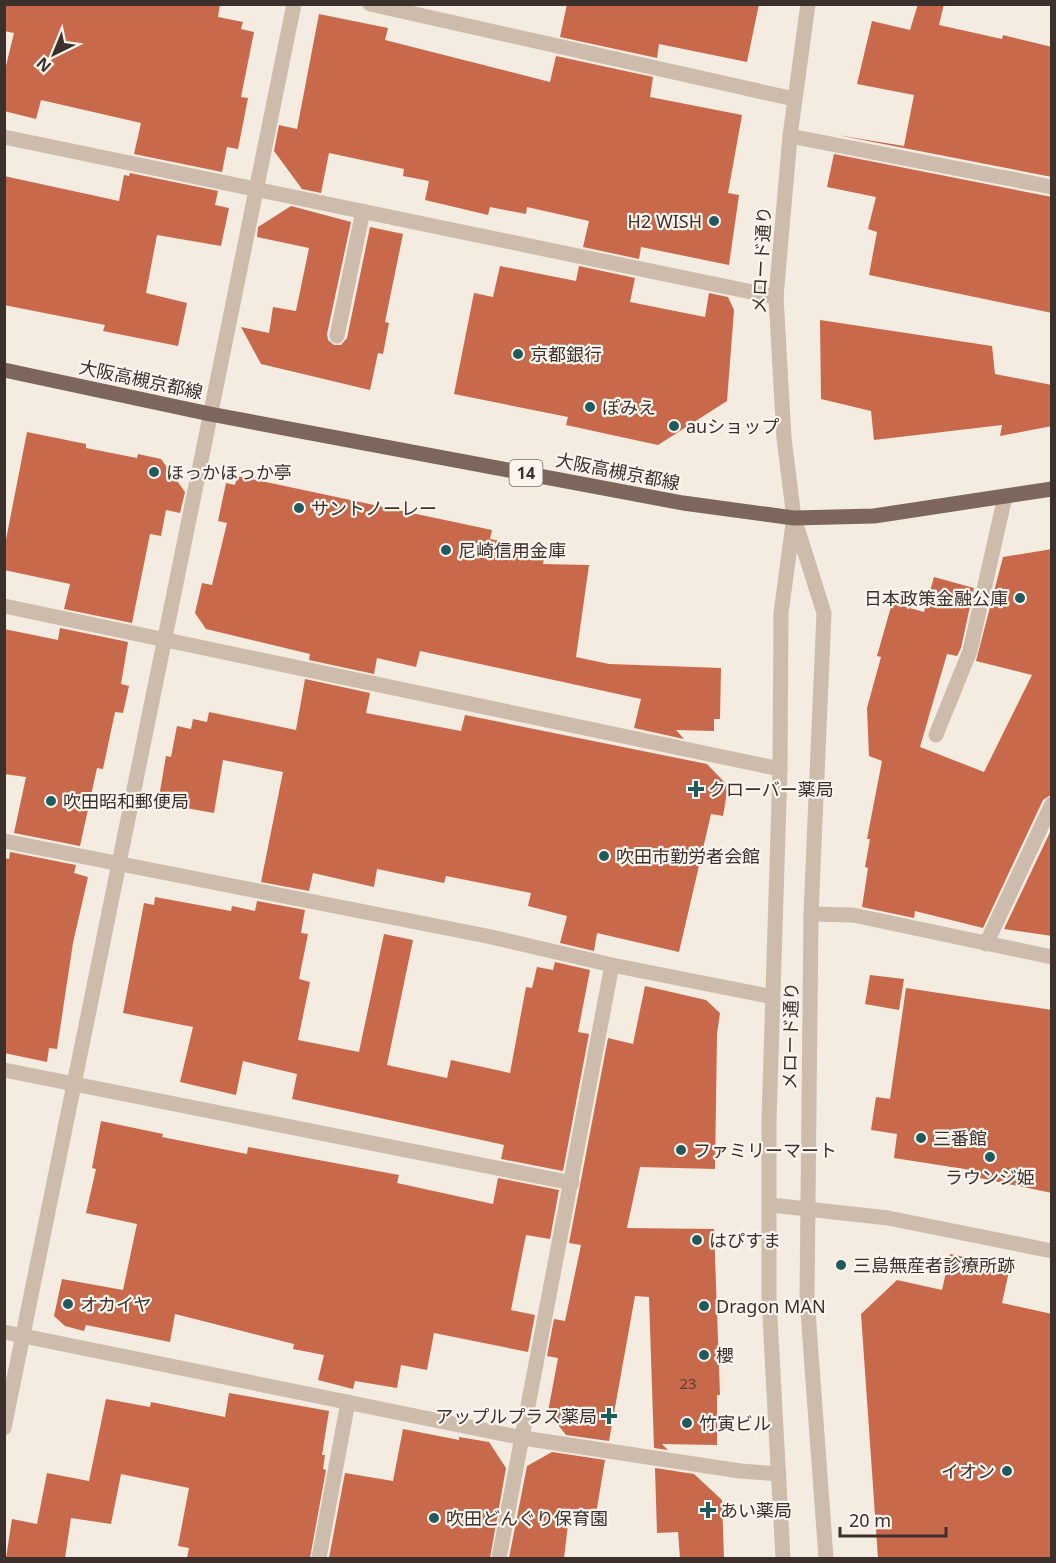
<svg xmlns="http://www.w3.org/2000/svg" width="1056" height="1563" font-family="'Noto Sans','Noto Sans JP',sans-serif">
  <rect width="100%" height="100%" fill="#f4ebe1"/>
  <g fill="#c8694b">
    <path d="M4 4H220L218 17 243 22 241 29 254 32 241 97 248 98 238 149 227 147 222 172 134 154 141 123 41 100 36 119 4 111V74L14 33 4 31Z"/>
    <path d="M567 4H759L747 62 659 44 657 58 560 37Z"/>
    <path d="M918 4H944L939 25 1002 39 1003 35 1052 47V177L837 135 904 146 914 95 857 84 872 21 910 30Z"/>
    <path d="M319 14 388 28 385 40 550 82 556 56 653 77 650 97 742 115 728 193 739 195 729 265 641 247 639 259 583 247 589 221 527 207 526 214 490 207 488 215 425 200 429 181 403 176 404 169 329 153 321 193 302 189 274 151 279 125 297 129Z"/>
    <path d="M834 154 1052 197V313L869 275 877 232 868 229 876 197 827 187Z"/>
    <path d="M130 173 218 191 215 205 229 208 221 246 157 235 146 293 187 303 178 346 103 331 105 325 4 305V176L119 201 124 175 129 176Z"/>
    <path d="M291 206 351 222 327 334 328 340 334 345H341L347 338 370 227 403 234 385 322 389 323 383 354 378 353 370 390 261 364 241 327 269 333 273 307 296 311 309 248 257 237 258 227Z"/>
    <path d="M500 266 576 281 579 266 635 278 630 302 705 317 709 293 728 297 734 310 727 401 658 445 566 425 568 417 454 394 474 293 493 297Z"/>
    <path d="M820 320 992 346 995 374 1052 385V426L1000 436 1002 425 874 440 871 411 821 399Z"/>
    <path d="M27 432 86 444V448L137 458 138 454 161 459 185 492 180 513 166 510 161 536 150 534 132 623 64 609 70 584 4 570V550Z"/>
    <path d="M237 476 492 530 490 539 546 550 543 564 589 565 576 657 609 664 721 668 720 719H714V731L676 730 684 739 634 728 641 699 420 651 416 667 377 658 374 674 309 660 310 654 206 629 195 613 202 583 212 585 227 523 218 521 226 483 235 485Z"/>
    <path d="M1052 549V794L1043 800 983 928 915 911 914 918 862 907 868 868 865 867 870 839H867L882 761 869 756 867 708 881 657 877 656 892 603 924 612 934 577 974 588 961 648 957 656 947 654 920 747 984 772 1032 675 976 661 1003 557Z"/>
    <path d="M60 628 128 642 121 684 129 686 123 713 115 712 103 769 97 768 80 846 14 833 26 777 4 774V629L58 640Z"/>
    <path d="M305 679 370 693 366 713 461 731 465 715 707 764 728 786 723 816 711 814 679 952 597 933 594 951 560 943 567 916 528 906 531 893 446 876 444 883 377 869 374 887 313 873 309 891 261 882 283 772 223 760 214 813 158 803 166 756 171 757 177 726 191 729 193 719 207 722 209 712 296 730Z"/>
    <path d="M1052 828V936L1004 929Z"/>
    <path d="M10 852 76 865 74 873 88 877 73 943 57 1049 49 1048 47 1062 4 1053V858L9 859Z"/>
    <path d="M155 897 231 911 232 906 255 911 257 901 305 910 301 933 308 934 299 979 310 982 298 1040 359 1052 384 934 413 940 387 1065 447 1078 451 1060 510 1073 526 987 532 988 537 967 553 970 555 962 590 970 578 1032 589 1034 563 1171 501 1159 504 1145 500 1144 292 1099 297 1074 243 1061 236 1095 180 1082 193 1027 123 1013 144 903 154 905Z"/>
    <path d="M870 975 904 979 899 1010 865 1004Z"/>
    <path d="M645 986 706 1000 720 1013 717 1034 715 1169 640 1167 627 1228 714 1229 720 1395H717V1445L662 1444 668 1450 654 1448 649 1297 635 1296 609 1441 566 1435 548 1412 558 1358 547 1356 554 1319 565 1321 581 1245 569 1243 608 1038 633 1044Z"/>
    <path d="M906 988 1052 1010V1193L970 1176 971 1170 894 1158 897 1134 871 1130 876 1097 890 1099Z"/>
    <path d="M101 1121 163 1134 162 1137 247 1154 248 1147 399 1175 397 1183 493 1204 498 1178 559 1190 550 1239 526 1235 511 1310 535 1315 528 1352 434 1333 427 1370 401 1365 397 1388 355 1381 353 1389 318 1380 324 1355 293 1349 294 1344 175 1314 170 1342 86 1325 84 1331 65 1326 54 1316 62 1279 123 1290 137 1224 86 1213 96 1169 92 1168Z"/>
    <path d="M950 1254 1010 1267 1002 1303 1052 1314V1558H878L861 1314 897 1280 942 1290Z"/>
    <path d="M229 1393 329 1411 322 1455H325L323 1469 326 1470 310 1558H187L189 1548 178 1546 189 1488 121 1474 111 1524 71 1518 65 1558H6L12 1519 37 1524 47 1473 89 1481 106 1399 150 1407 151 1402 225 1417Z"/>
    <path d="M403 1429 459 1440V1437L489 1442 506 1468 490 1558H329L345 1473 393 1481Z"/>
    <path d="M552 1452 605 1460 595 1520 569 1516 564 1558H509L527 1466Z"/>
    <path d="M655 1468 694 1474 722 1500 724 1558H680L678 1532 657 1533Z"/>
  </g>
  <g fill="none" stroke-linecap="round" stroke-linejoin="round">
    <g stroke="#cdbbac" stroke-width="15">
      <path d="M337 336 363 211"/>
      <path d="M319 1558 348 1402"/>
    </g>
    <g stroke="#cdbbac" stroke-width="15">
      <path d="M370 4 794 99"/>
      <path d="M790 136 1052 187"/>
      <path d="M4 137 776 297"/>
      <path d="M4 606 780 769"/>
      <path d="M936 735 970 651 1005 497"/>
      <path d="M4 841 487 936 612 965 773 997"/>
      <path d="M811 914 853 915 1052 957"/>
      <path d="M986 944 1052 804"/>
      <path d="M4 1070 572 1183"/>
      <path d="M4 1332 523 1438 740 1471 779 1474"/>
      <path d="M499 1558 612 965"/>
    </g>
    <g stroke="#cdbbac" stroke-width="15">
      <path d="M808 4 790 136 776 297 784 438 794 518 824 613 811 914 807 1298 826 1558"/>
      <path d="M771 1205 888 1218 1052 1251"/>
      <path d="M4 1428 294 4"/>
      <path d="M783 1558 769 1299V1120L780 769 781 613 793 524"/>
    </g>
    <path stroke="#7d675c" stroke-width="15" d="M4 370 210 414 683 503 794 518 874 516 1052 489"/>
  </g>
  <g fill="#1f5a5e" stroke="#fbf5ee" stroke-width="2">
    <circle cx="714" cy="221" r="6"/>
    <circle cx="518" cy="354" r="6"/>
    <circle cx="590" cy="407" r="6"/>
    <circle cx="674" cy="426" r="6"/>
    <circle cx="154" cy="472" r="6"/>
    <circle cx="299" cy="508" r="6"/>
    <circle cx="446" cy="550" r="6"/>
    <circle cx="1020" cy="598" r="6"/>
    <path d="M693 780h6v6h6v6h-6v6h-6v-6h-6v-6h6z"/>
    <circle cx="51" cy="801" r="6"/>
    <circle cx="604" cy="856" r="6"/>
    <circle cx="921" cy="1138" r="6"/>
    <circle cx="681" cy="1150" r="6"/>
    <circle cx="990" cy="1157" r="6"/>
    <circle cx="697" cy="1240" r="6"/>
    <circle cx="841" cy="1265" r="6"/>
    <circle cx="68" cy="1304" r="6"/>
    <circle cx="704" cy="1306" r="6"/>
    <circle cx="704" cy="1355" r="6"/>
    <path d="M606 1407h6v6h6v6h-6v6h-6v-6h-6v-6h6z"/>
    <circle cx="687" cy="1423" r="6"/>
    <circle cx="1007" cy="1471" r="6"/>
    <path d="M705 1501h6v6h6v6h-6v6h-6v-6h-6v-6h6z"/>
    <circle cx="434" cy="1518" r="6"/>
  </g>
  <g text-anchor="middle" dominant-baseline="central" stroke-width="4.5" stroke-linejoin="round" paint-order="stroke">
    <g font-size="15" fill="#5e3e33">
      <text x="688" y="1383">23</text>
    </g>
    <rect fill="#fbf5ee" stroke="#756b66" stroke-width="1.5" x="509.5" y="460" width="33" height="26" rx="4.5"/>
    <g font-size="16" font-weight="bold" fill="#3b302b">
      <text x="526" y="473">14</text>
    </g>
    <g font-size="18" fill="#3b302b" stroke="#fbf5ee" text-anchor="start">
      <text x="702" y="221" text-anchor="end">H2 WISH</text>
      <text x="530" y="354">京都銀行</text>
      <text x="602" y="407">ぽみえ</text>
      <text x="686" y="426">auショップ</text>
      <text x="166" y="472">ほっかほっか亭</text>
      <text x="311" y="508">サントノーレー</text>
      <text x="458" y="550">尼崎信用金庫</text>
      <text x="1008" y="598" text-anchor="end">日本政策金融公庫</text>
      <text x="708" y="789">クローバー薬局</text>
      <text x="63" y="801">吹田昭和郵便局</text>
      <text x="616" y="856">吹田市勤労者会館</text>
      <text x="933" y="1138">三番館</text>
      <text x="693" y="1150">ファミリーマート</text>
      <text x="990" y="1177" text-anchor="middle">ラウンジ姫</text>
      <text x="709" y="1240">はぴすま</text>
      <text x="853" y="1265">三島無産者診療所跡</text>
      <text x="80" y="1304">オカイヤ</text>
      <text x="716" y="1306">Dragon MAN</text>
      <text x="716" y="1355">櫻</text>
      <text x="597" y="1416" text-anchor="end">アップルプラス薬局</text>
      <text x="699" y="1423">竹寅ビル</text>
      <text x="995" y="1471" text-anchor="end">イオン</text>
      <text x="720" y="1510">あい薬局</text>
      <text x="446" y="1518">吹田どんぐり保育園</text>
    </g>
    <g font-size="18" fill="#3b302b" stroke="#fbf5ee">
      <text transform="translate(761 260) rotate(-87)">メロード通り</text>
      <text transform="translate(141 379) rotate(12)">大阪高槻京都線</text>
      <text transform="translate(618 471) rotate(11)">大阪高槻京都線</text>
      <text transform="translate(790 1036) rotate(-89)">メロード通り</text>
    </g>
  </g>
  <rect width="1056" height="1563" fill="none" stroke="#3b302b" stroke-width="12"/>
  <g transform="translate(54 54) rotate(223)" stroke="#fbf5ee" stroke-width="4.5" paint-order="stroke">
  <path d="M0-4.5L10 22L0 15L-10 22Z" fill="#3b302b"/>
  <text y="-9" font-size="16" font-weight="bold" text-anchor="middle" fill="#3b302b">N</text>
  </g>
  <path d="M840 1527v9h106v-9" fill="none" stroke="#3b302b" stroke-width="3"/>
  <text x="849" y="1527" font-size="18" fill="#3b302b" stroke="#fbf5ee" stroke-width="4.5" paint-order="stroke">20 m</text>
</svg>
